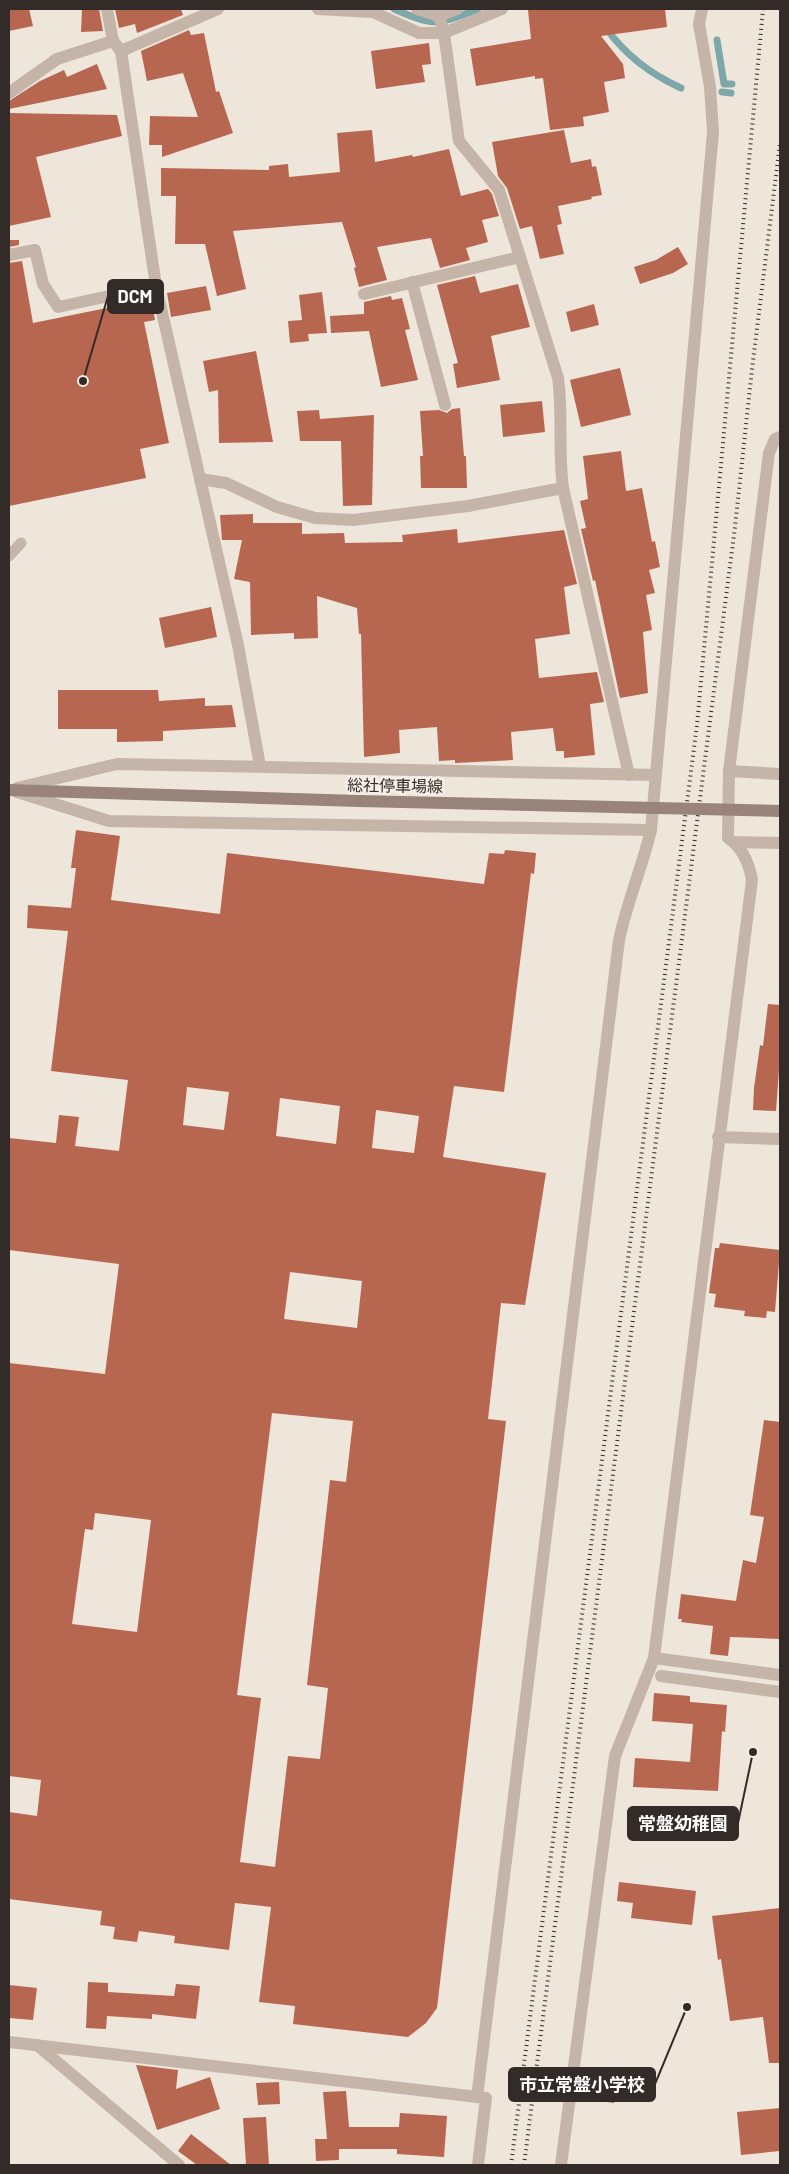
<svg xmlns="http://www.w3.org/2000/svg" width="789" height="2174" font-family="Barlow,'Noto Sans JP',sans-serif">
  <rect width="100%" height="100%" fill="#eee5db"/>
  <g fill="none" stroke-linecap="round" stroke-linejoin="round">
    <g stroke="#7da7a8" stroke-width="7">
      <path d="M394 9C435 27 436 25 478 9"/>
      <path d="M606 28C626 56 650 74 681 88"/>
      <path d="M717 40 724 84H732"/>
      <path d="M722 92 731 93"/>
    </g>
  </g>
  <g fill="#b76650" fill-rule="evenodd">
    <path d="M9 9H29L33 26 9 31Z"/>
    <path d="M82 9H99L103 31 81 32Z"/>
    <path d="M115 9H181L183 15 137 33 135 24 119 28Z"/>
    <path d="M665 9 667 27 601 36 623 64 625 78 604 82 609 112 583 117 584 126 550 130 543 78 535 79V76L476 86 470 49 531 39 528 10Z"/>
    <path d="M189 30 191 35 204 33 216 92 219 91 233 133 162 157V145H149L150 116 198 117 183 73 147 81 141 51Z"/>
    <path d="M429 43 431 64 422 65 425 82 376 89 371 51Z"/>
    <path d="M97 64 107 89 9 109V101L40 81 64 70 67 77Z"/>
    <path d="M9 113 117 115 122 136 36 157 51 217 9 226Z"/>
    <path d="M372 130 375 162 412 155 413 157 449 149 461 196 488 189 492 194 499 216 482 220 488 242 466 248 470 260 440 268 431 238 377 247 387 280 359 287 354 268 356 267 342 222 233 231 246 289 217 296 205 244H175L176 196H161V168L269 170V166L288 164 289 177 340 172 337 133Z"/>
    <path d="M564 130 571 163 591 159 592 167 596 166 602 195 591 197 592 199 558 206 562 224 557 225 564 254 540 259 532 226 520 229 507 188 498 176 492 142Z"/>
    <path d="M9 240H19V245L9 247Z"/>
    <path d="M678 247 688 264 673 273 640 284 634 267 656 260Z"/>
    <path d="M22 261 33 323 151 299 155 320 144 322 169 443 140 449 146 478 9 506V263Z"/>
    <path d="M475 276 480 293 518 284 530 327 491 336 500 380 457 388 453 364 458 363 437 285Z"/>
    <path d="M206 286 211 310 171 317 167 293Z"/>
    <path d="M322 292 327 333 308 334 309 341 290 343 288 321 302 320 299 295Z"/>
    <path d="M391 296 392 300 402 298 410 329 405 330 418 380 381 387 369 331 331 333 330 316 364 314V302Z"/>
    <path d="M594 304 599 325 571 332 566 312Z"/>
    <path d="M256 351 273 442 219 443 218 390 209 392 203 361Z"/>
    <path d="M620 368 631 415 581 427 570 380Z"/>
    <path d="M542 401 545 432 503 437 500 405Z"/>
    <path d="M460 408 464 456H466L467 488H421L420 456H423L420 411 439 410 447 413 452 409Z"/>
    <path d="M319 410 320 419 374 415 372 505 343 506 341 441H300L297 411Z"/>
    <path d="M621 451 626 491 642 488 652 542 655 541 660 567 649 570 655 593 646 595 652 630 643 632 648 693 620 698 595 580 593 581 581 529 586 528 580 501 588 499 583 456Z"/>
    <path d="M253 514V523H302V534L344 533 345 543 403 542 402 535 457 529 458 543 564 530 577 584 564 587 570 634 535 639 539 678 597 672 604 702 590 704 595 755 564 758V751H556L553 728 511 732 513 760 455 763V760L439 761 437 727 399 730 400 753 364 757 361 634H359L357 608 317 596 318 638 294 639V633L251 635 250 582 234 579 242 540H222L220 515Z"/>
    <path d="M211 607 217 637 165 648 159 618Z"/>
    <path d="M58 690H158L159 701 205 698V706L232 705 236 727 163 731V741L117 742V729H58Z"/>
    <path d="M76 830 120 836 111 900 220 914 227 853 484 884 489 853 504 854 505 850 536 853 534 874 531 873 504 1092 454 1086 443 1157 546 1173 525 1305 501 1303 488 1419 506 1421 437 2008 426 2023 408 2037 293 2024 295 2006 259 2002 271 1907 235 1903 229 1950 174 1943 175 1936 139 1931 137 1942 113 1939 115 1927 100 1925 102 1911 9 1899V1812L37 1816 41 1780 9 1776V1363L105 1374 119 1264 9 1250V1138L56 1143 59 1115 79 1117 75 1146 119 1151 128 1080 51 1071 68 931 27 928 28 905 71 908 76 868H71ZM187 1087 229 1092 224 1130 183 1125ZM280 1098 340 1106 336 1144 276 1136ZM376 1110 419 1116 414 1153 372 1148ZM290 1272 362 1281 357 1328 284 1319ZM272 1413 353 1421 346 1482 330 1480 307 1685 328 1688 320 1759 288 1756 275 1867 240 1862 261 1698 237 1695ZM95 1513 151 1520 137 1632 72 1624 85 1529 93 1530Z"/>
    <path d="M768 1004 780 1005V1056L776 1111 753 1110 754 1088 760 1045 763 1046Z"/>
    <path d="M720 1243 780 1250 775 1312 767 1311 766 1318 744 1316 745 1311 714 1307 716 1294 709 1293 715 1248H719Z"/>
    <path d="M764 1420 780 1422V1639L730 1637 728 1656 710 1654 713 1626 681 1622 682 1619H678L681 1594 736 1601 743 1560 756 1563 764 1517 750 1515Z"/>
    <path d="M654 1693 690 1696V1702L727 1705 725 1732 722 1731 718 1791 633 1787 635 1758 690 1762 693 1724 652 1721Z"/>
    <path d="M619 1882 696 1891 692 1925 631 1918 633 1903 617 1901Z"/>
    <path d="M780 1908V2063H769L763 2017 730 2021 721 1959 718 1960 712 1916Z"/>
    <path d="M88 1982 108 1983V1992L174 1996 176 1984 200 1986 196 2019 152 2014V2019L107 2016 106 2029 86 2028Z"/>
    <path d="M9 1985 37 1988 33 2020 9 2018Z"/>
    <path d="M136 2065 178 2070 176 2089 210 2077 220 2109 157 2130Z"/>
    <path d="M588 2072 618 2076 614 2103 584 2099Z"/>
    <path d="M279 2082 280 2104 258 2105 256 2083Z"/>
    <path d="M346 2091 349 2127H399L400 2113 447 2116 444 2157 397 2154V2149H339V2160L316 2161 315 2139H327L323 2092Z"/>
    <path d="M780 2108V2151L741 2155 737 2112Z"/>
    <path d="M266 2117 269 2165H246L243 2118Z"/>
    <path d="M191 2134 231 2165H197L178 2151Z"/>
  </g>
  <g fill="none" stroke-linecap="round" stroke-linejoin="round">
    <path stroke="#c5b5a9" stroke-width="11" d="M9 556 21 543"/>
    <path stroke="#c5b5a9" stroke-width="12" d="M661 1676 780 1692"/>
    <g stroke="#c5b5a9" stroke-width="12">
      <path d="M107 9 113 41 121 51 156 286 238 645 260 766"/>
      <path d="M318 9 373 12 419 33H444L502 9"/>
      <path d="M417 9 439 16 457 9"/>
      <path d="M439 16 444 33 459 141 499 190 558 378C563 414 558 451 563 488L629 775"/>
      <path d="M121 51 218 9"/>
      <path d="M9 93 57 59 113 41"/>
      <path d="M9 255 35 250 43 284 58 307 156 286"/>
      <path d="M412 282 445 405"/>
      <path d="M364 294 520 257"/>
      <path d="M200 479 226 483 277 507 315 518 353 520 468 506 563 488"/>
      <path d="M729 771 780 774"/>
      <path d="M17 788 117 764 656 775"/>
      <path d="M17 792 109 821 651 830"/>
      <path d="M735 842 780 843"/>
      <path d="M718 1137 780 1139"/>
      <path d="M654 1658 780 1675"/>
      <path d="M9 2042 486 2098 478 2165"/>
      <path d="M37 2045 179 2165"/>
      <path d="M477 2097 619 940C627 902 642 868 651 830L713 132 710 87 699 24 702 9"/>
      <path d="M561 2165 615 1756 654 1658 752 880C749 863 742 847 728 838L729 771 769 453 775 439 780 437"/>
    </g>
    <path stroke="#98847a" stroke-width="12" d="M9 790 359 801"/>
    <g stroke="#332b28" stroke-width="4" stroke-dasharray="1 4" stroke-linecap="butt">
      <path d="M511 2165 697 725 763 9"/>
      <path d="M524 2165 735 527 752 369 780 143"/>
    </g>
    <path stroke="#98847a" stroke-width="12" d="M359 801 780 811"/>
  </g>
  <g text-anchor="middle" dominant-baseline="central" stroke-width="5" stroke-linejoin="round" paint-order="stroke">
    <g font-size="16" fill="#332b28" stroke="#f7efe7">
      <text transform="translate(395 785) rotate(1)">総社停車場線</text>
    </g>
  </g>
  <path fill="none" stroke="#332b28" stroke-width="2" d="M83 381L108 296M753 1752L738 1823M687 2007L655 2084"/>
  <g fill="#332b28" stroke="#f7efe7" stroke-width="2">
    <circle cx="83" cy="381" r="5"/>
    <circle cx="753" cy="1752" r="5"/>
    <circle cx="687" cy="2007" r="5"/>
  </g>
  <g fill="#332b28" stroke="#332b28" stroke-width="2">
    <rect x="108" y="280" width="55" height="33" rx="5"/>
    <rect x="628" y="1807" width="110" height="33" rx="5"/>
    <rect x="509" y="2068" width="146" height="33" rx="5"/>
  </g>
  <g font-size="18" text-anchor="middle" font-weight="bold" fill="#fff">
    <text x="135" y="303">DCM</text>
    <text x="683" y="1830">常盤幼稚園</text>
    <text x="582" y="2091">市立常盤小学校</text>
  </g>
  <rect width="789" height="2174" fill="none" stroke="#332b28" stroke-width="20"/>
</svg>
